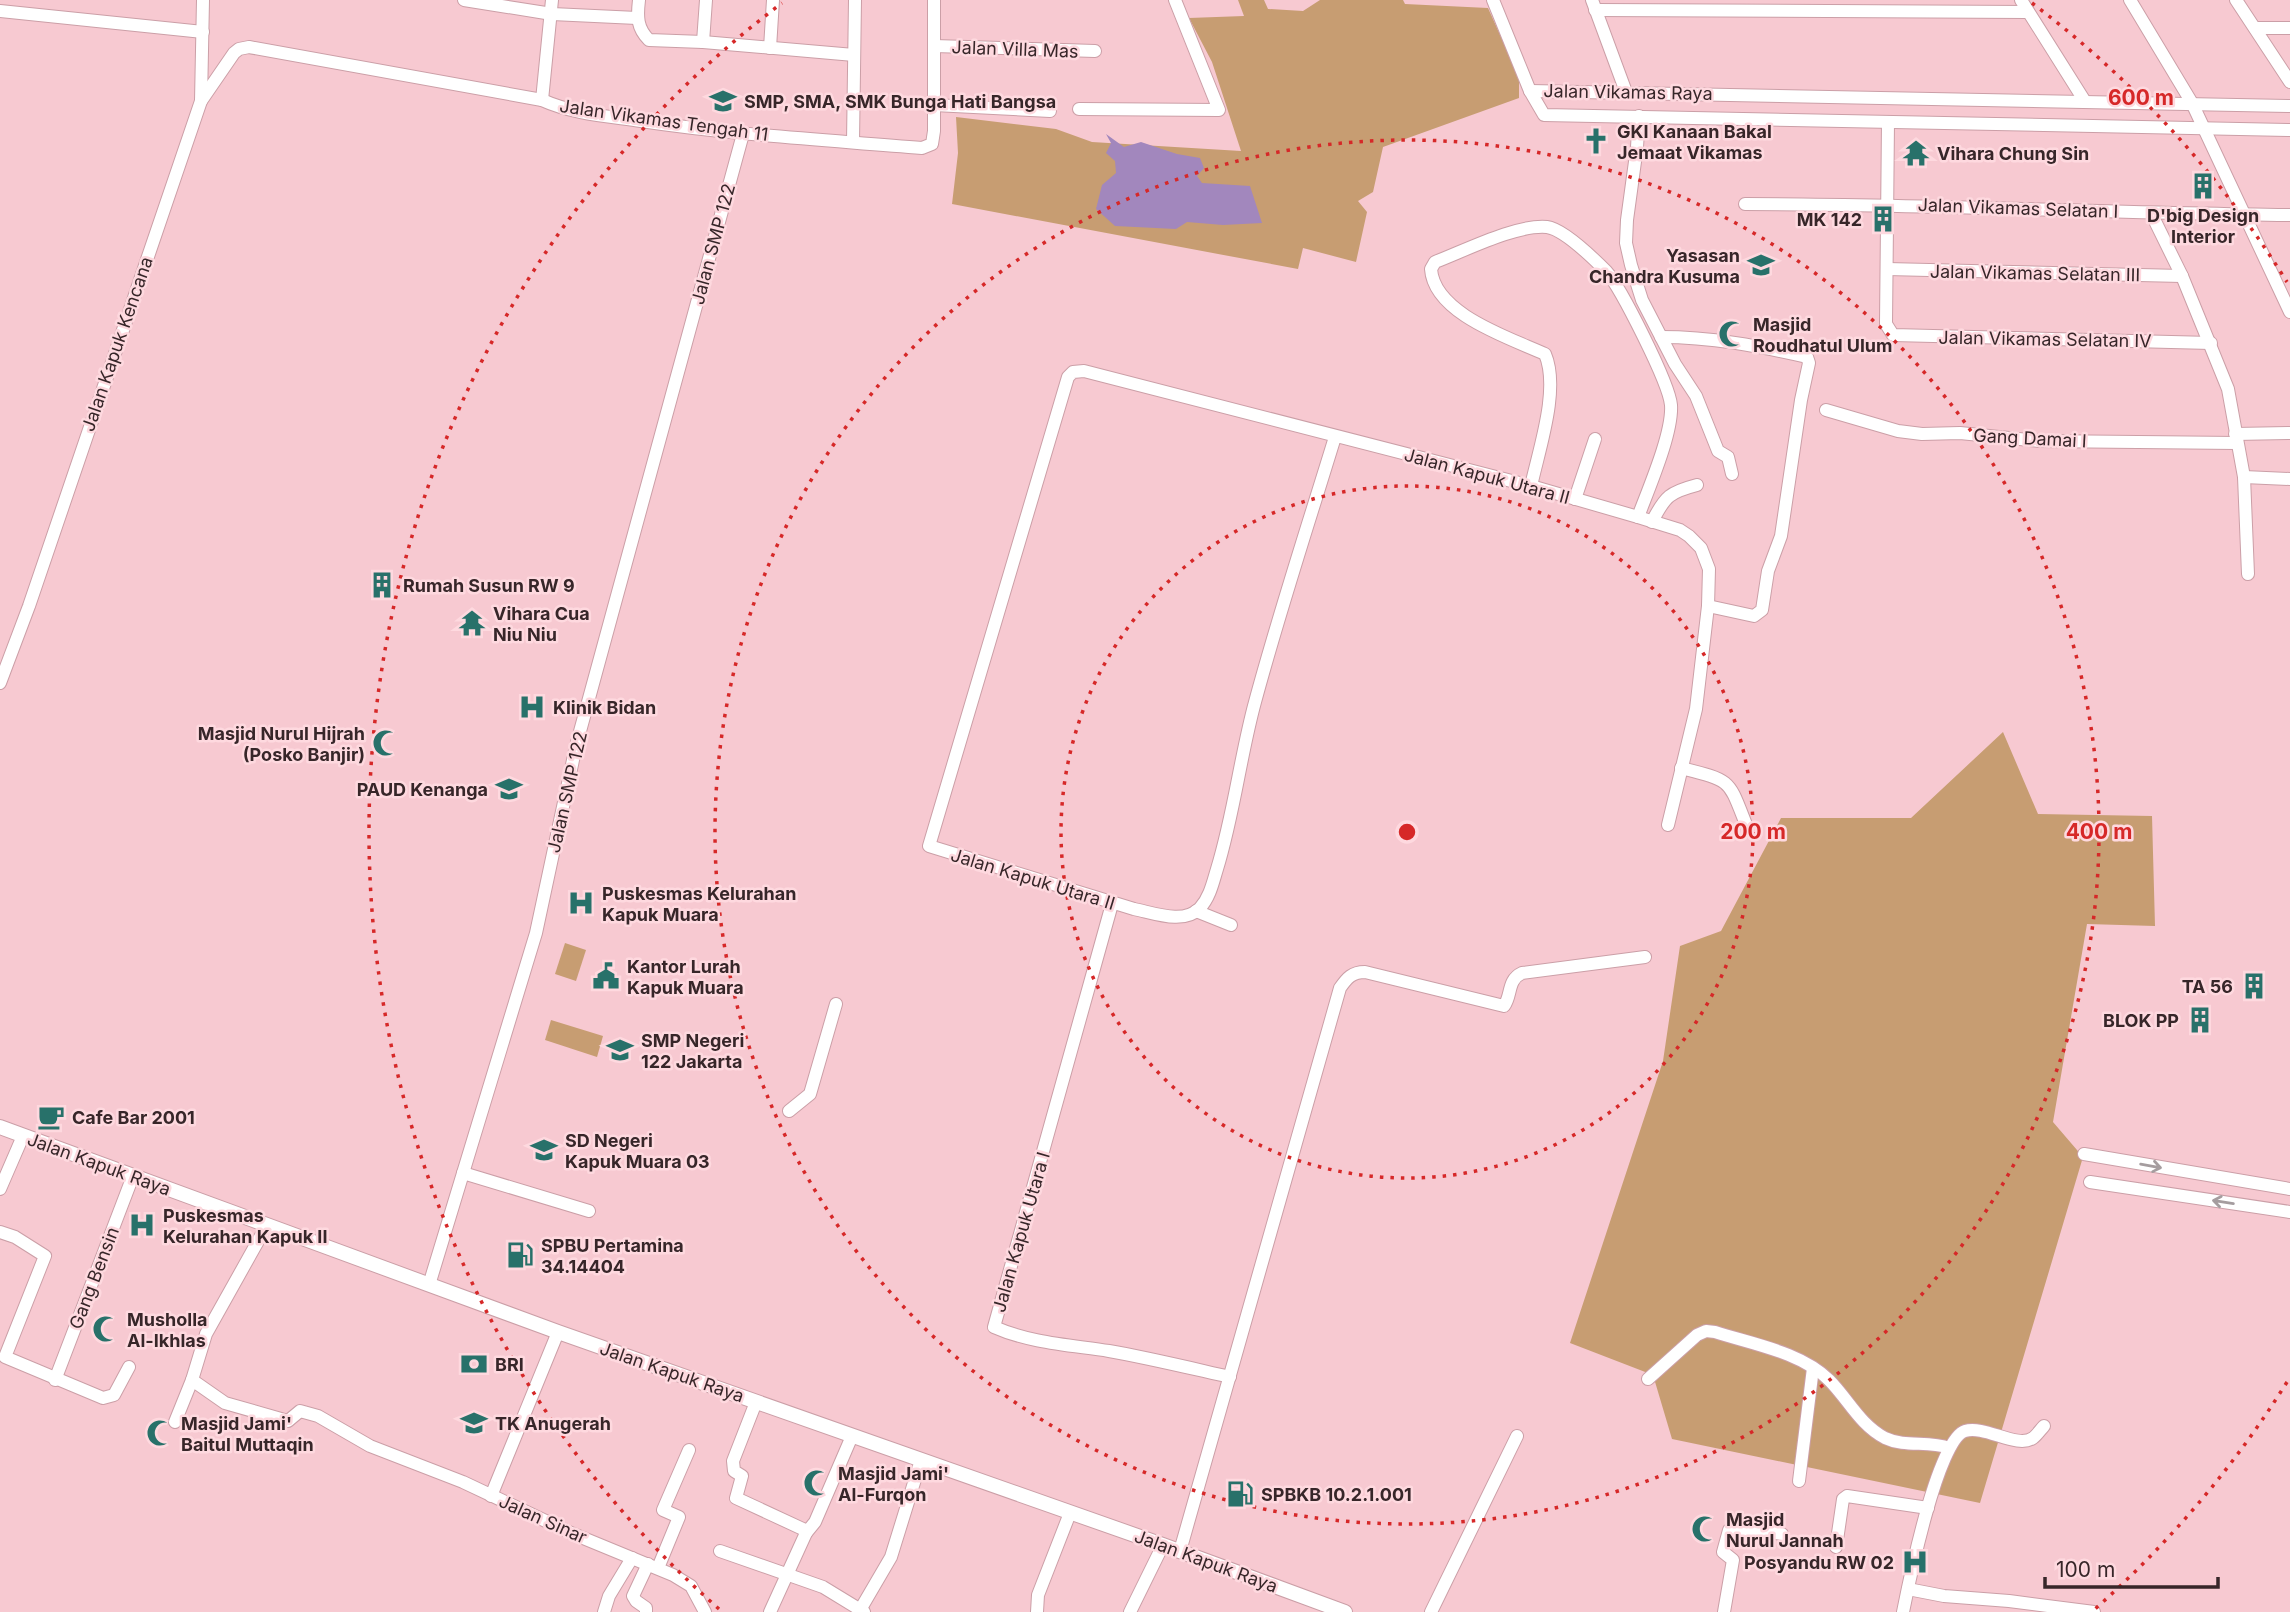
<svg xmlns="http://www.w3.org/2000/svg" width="2290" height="1612" font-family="Inter,sans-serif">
  <rect width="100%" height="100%" fill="#f7c9d1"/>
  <g fill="#c79d72">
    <path d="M1238 0H1264L1268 9 1303 11 1320 0H1403L1405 4 1488 8 1519 77V98L1383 147 1373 192 1358 201 1367 212 1356 262 1303 248 1298 269 952 204 958 153 956 117 1056 129 1092 142 1241 151 1212 62 1189 18 1244 16Z"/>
    <path d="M2003 732 2038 814 2152 816 2155 926 2087 924 2053 1122 2083 1157 1980 1503 1672 1439 1653 1375 1570 1343 1663 1061 1680 946 1721 931 1781 818H1911Z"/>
    <path d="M565 943 586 950 576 981 555 974Z"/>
    <path d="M551 1020 603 1036 597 1057 545 1040Z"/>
  </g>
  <path fill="#a287bd" d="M1106 134 1124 147 1141 142 1177 154 1200 158 1204 168 1197 176 1202 183 1250 186 1262 223 1223 225 1187 222 1176 229 1115 226 1096 209 1102 185 1116 173 1115 161 1106 153 1111 143Z"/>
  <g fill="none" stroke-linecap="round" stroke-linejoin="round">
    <g stroke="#cb9fa7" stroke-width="14">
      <g id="minor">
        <path d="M464 0 552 14 637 18"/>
        <path d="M639 0C637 17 637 28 649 40L703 42 854 55"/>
        <path d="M1493 0 1530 91 1544 115 2290 130"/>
        <path d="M1592 0 1626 92"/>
        <path d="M2021 0 2084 100"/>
        <path d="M2130 0 2192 103 2290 312"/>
        <path d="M2236 0 2290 82"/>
        <path d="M1595 10 2028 12"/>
        <path d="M0 11 203 32"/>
        <path d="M2255 28H2290"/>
        <path d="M703 42 706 0"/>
        <path d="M934 46 1095 51"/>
        <path d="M770 48 773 0"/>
        <path d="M1530 91 2290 106"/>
        <path d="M542 100 552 0"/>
        <path d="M201 101 234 53 239 49 249 47 542 100C573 114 607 116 641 121 734 135 828 140 922 148L932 144 934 131V0"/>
        <path d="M934 105 1050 111"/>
        <path d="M1079 109 1219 110 1175 0"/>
        <path d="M1639 116 1637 147 1627 220 1626 243 1631 265 1642 300 1675 364 1696 396 1718 451 1728 457 1732 474"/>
        <path d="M1888 122 1886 324 1893 335 2211 343"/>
        <path d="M853 142 855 0"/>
        <path d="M1745 204C1927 204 2108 213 2290 215"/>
        <path d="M2151 213 2182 276 2228 389 2244 477 2248 574"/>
        <path d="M1887 269 2182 276"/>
        <path d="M1661 337C1711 337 1759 346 1807 357L1809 363 1801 400 1781 536 1768 571 1762 610 1754 616 1708 606"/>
        <path d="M1826 410 1898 431 1922 434 1960 433 2039 441 2237 443"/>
        <path d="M2235 434 2290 433"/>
        <path d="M1335 437C1308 525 1279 613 1255 702 1240 757 1234 814 1217 869 1213 882 1210 897 1200 908 1184 925 1154 913 1134 909L929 846 1068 377 1073 372 1084 371 1531 486 1638 517 1680 530 1689 536 1701 548 1709 569 1708 606 1696 709 1668 825"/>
        <path d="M2244 477 2290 479"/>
        <path d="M1531 486C1539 449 1560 389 1545 354 1510 338 1434 314 1431 269L1435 262C1464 251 1517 224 1547 227 1563 229 1594 259 1606 271 1621 288 1669 383 1671 405 1673 433 1648 490 1638 517"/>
        <path d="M1575 499 1595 439"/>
        <path d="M1652 522C1665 496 1670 492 1697 485"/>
        <path d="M0 683 29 606 201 101 203 0"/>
        <path d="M1681 768C1733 781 1728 779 1747 827"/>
        <path d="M1112 904 994 1327C1030 1343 1070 1345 1109 1351 1149 1358 1190 1368 1230 1377"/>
        <path d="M1196 911 1231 925"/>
        <path d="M789 1111 810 1094 836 1004"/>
        <path d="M2084 1154 2290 1189"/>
        <path d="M463 1173 589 1211"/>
        <path d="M2090 1182 2290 1212"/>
        <path d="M0 1189 23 1136"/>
        <path d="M0 1232 15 1237 45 1256 5 1357 103 1398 114 1395 129 1367"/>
        <path d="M429 1285 536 933 576 746 743 134"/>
        <path d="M1648 1379 1697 1335 1706 1331 1715 1332C1752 1344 1801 1352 1829 1380 1848 1399 1860 1425 1885 1438 1906 1448 1928 1440 1949 1448"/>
        <path d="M55 1380 133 1176"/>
        <path d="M192 1380 225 1403 288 1421 300 1411 318 1416 370 1446 463 1482 571 1533 673 1575 691 1586 705 1612"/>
        <path d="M756 1402 733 1461 734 1471 742 1476 736 1498 805 1530 806 1533"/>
        <path d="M175 1422 192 1380 206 1334 267 1225"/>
        <path d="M1799 1481 1813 1368"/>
        <path d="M491 1496 558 1332"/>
        <path d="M1836 1547 1843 1499 1847 1496 1928 1508"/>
        <path d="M720 1551 823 1587 864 1612"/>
        <path d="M1180 1551 1340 988C1347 978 1352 972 1365 972L1504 1006C1512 995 1507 980 1522 973L1645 957"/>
        <path d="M658 1568 679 1517 663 1510 689 1450"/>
        <path d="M1908 1589 1944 1596 2009 1601 2094 1612"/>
        <path d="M860 1610 891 1557 921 1460"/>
        <path d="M604 1612 609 1596 632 1558"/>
        <path d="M646 1612V1608L636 1601 633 1596 648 1564"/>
        <path d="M770 1612 806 1533 815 1522 852 1436"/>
        <path d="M1037 1612 1038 1595 1070 1513"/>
        <path d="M1130 1612 1163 1545"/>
        <path d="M1431 1612 1517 1436"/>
        <path d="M1724 1612 1733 1560 1723 1552 1729 1530 1751 1534 1754 1530 1782 1534"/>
        <path d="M1903 1612C1909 1582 1938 1439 1965 1431 1985 1425 2017 1449 2033 1438 2037 1435 2041 1429 2044 1426"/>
      </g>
    </g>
    <g stroke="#cb9fa7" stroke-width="16">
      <path id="major" d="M0 1127 558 1332 1163 1545 1345 1612"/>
    </g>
    <use href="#minor" stroke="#fff" stroke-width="12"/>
    <use href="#major" stroke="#fff" stroke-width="14"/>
  </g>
  <defs><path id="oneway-shaft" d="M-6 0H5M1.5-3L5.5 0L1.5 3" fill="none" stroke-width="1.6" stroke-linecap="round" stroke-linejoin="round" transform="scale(1.75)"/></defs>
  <g stroke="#a59d9f">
    <use href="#oneway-shaft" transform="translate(2151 1166) rotate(10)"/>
    <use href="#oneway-shaft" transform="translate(2223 1202) rotate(-171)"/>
  </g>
  <g fill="none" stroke="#d62828" stroke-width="3.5" stroke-dasharray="3.5 7">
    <circle cx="1407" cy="832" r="346"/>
    <circle cx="1407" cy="832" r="692"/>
    <path d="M2287 1382A1038 1038 0 0 1 2095 1609M719 1609A1038 1038 0 0 1 782 3M2032 3A1038 1038 0 0 1 2287 282"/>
  </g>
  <defs>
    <g id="school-bare" transform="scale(2.1)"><path d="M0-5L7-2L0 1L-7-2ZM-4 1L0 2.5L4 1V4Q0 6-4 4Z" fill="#28716a" stroke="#fed9df" stroke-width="2.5" paint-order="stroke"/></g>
    <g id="church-bare" transform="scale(2.1)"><path d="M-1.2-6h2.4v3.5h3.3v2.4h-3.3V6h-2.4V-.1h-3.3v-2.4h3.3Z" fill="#28716a" stroke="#fed9df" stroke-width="2.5" paint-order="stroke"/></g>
    <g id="temple-bare" transform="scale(2.1)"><path d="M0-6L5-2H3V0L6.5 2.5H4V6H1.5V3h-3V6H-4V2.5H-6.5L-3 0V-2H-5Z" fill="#28716a" stroke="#fed9df" stroke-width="2.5" paint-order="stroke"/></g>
    <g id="building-bare" transform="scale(2.1)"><path d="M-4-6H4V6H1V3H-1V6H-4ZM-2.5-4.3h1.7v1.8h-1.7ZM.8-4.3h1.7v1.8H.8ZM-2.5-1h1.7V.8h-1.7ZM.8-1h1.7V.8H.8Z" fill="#28716a" stroke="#fed9df" stroke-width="2.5" paint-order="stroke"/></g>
    <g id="mosque-bare" transform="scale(2.1)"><path d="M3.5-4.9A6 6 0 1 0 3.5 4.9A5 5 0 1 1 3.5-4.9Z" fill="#28716a" stroke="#fed9df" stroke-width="2.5" paint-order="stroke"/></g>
    <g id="hospital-bare" transform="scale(2.1)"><path d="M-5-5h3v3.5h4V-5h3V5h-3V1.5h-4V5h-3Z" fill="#28716a" stroke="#fed9df" stroke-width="2.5" paint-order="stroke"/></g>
    <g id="civic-bare" transform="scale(2.1)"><path d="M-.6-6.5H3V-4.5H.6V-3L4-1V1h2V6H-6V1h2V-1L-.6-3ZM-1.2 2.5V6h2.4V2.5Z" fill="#28716a" stroke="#fed9df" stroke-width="2.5" paint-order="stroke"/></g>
    <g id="cafe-bare" transform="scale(2.1)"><path d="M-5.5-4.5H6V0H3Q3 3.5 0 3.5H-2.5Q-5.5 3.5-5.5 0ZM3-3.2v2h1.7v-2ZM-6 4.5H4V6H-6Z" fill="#28716a" stroke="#fed9df" stroke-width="2.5" paint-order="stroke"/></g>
    <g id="fuel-bare" transform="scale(2.1)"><path d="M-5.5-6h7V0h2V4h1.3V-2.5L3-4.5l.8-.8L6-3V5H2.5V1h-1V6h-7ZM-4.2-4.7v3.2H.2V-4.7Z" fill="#28716a" stroke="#fed9df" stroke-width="2.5" paint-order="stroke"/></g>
    <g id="bank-bare" transform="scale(2.1)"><path d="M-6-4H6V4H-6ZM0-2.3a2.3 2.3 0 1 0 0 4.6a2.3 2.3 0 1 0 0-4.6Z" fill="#28716a" stroke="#fed9df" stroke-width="2.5" paint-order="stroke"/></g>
  </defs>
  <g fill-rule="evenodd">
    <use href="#school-bare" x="723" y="101"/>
    <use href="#church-bare" x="1596" y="141"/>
    <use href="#temple-bare" x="1916" y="153"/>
    <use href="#building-bare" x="2203" y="186"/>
    <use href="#building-bare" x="1883" y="219"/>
    <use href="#school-bare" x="1761" y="265"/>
    <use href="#mosque-bare" x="1732" y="334"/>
    <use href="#building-bare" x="382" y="585"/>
    <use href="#temple-bare" x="472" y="623"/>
    <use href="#hospital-bare" x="532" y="707"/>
    <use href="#mosque-bare" x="386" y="743"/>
    <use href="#school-bare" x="509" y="789"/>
    <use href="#hospital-bare" x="581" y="903"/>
    <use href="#civic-bare" x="606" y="976"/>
    <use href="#building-bare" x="2254" y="986"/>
    <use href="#building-bare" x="2200" y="1020"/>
    <use href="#school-bare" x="620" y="1050"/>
    <use href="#cafe-bare" x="51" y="1117"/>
    <use href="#school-bare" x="544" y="1150"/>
    <use href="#hospital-bare" x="142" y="1225"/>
    <use href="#fuel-bare" x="520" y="1255"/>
    <use href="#mosque-bare" x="106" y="1329"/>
    <use href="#bank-bare" x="474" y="1364"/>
    <use href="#school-bare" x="474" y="1423"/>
    <use href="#mosque-bare" x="160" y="1433"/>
    <use href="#mosque-bare" x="817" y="1483"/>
    <use href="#fuel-bare" x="1240" y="1494"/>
    <use href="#mosque-bare" x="1705" y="1529"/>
    <use href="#hospital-bare" x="1915" y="1562"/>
  </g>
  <g text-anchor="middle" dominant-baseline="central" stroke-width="5" stroke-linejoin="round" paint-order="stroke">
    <g font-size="18" fill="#372629" stroke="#fed9df">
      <text transform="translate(1015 49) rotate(2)">Jalan Villa Mas</text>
      <text transform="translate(1628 92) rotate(1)">Jalan Vikamas Raya</text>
      <text transform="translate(664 120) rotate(8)">Jalan Vikamas Tengah 11</text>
      <text transform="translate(2018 208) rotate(2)">Jalan Vikamas Selatan I</text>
      <text transform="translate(713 244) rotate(-75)">Jalan SMP 122</text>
      <text transform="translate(2035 273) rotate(1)">Jalan Vikamas Selatan III</text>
      <text transform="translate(2045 339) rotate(1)">Jalan Vikamas Selatan IV</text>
      <text transform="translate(117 344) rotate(-71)">Jalan Kapuk Kencana</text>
      <text transform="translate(2030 438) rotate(3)">Gang Damai I</text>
      <text transform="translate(1487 476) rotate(15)">Jalan Kapuk Utara II</text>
      <text transform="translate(567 792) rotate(-77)">Jalan SMP 122</text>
      <text transform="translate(1033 879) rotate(17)">Jalan Kapuk Utara II</text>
      <text transform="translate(99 1164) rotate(20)">Jalan Kapuk Raya</text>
      <text transform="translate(1021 1232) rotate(-74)">Jalan Kapuk Utara I</text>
      <text transform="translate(94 1278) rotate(-69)">Gang Bensin</text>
      <text transform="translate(672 1372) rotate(19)">Jalan Kapuk Raya</text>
      <text transform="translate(543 1519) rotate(24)">Jalan Sinar</text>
      <text transform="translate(1206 1561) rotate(20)">Jalan Kapuk Raya</text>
    </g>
    <g font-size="18" font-weight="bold" fill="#372629" stroke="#fed9df" text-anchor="start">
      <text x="744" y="101">SMP, SMA, SMK Bunga Hati Bangsa</text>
      <text x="1617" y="131">GKI Kanaan Bakal<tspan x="1617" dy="21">Jemaat Vikamas</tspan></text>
      <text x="1937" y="153">Vihara Chung Sin</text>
      <text x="2203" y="215" text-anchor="middle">D'big Design<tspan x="2203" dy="21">Interior</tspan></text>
      <text x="1862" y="219" text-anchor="end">MK 142</text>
      <text x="1740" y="255" text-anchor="end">Yasasan<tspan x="1740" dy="21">Chandra Kusuma</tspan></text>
      <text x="1753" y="324">Masjid<tspan x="1753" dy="21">Roudhatul Ulum</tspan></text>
      <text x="403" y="585">Rumah Susun RW 9</text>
      <text x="493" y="613">Vihara Cua<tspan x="493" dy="21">Niu Niu</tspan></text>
      <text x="553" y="707">Klinik Bidan</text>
      <text x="365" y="733" text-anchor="end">Masjid Nurul Hijrah<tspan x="365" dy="21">(Posko Banjir)</tspan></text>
      <text x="488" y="789" text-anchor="end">PAUD Kenanga</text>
      <text x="602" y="893">Puskesmas Kelurahan<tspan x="602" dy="21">Kapuk Muara</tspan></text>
      <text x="627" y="966">Kantor Lurah<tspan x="627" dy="21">Kapuk Muara</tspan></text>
      <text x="2233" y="986" text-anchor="end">TA 56</text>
      <text x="2179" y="1020" text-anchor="end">BLOK PP</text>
      <text x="641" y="1040">SMP Negeri<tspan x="641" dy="21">122 Jakarta</tspan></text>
      <text x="72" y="1117">Cafe Bar 2001</text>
      <text x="565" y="1140">SD Negeri<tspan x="565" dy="21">Kapuk Muara 03</tspan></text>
      <text x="163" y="1215">Puskesmas<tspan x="163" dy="21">Kelurahan Kapuk II</tspan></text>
      <text x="541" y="1245">SPBU Pertamina<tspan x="541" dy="21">34.14404</tspan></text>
      <text x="127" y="1319">Musholla<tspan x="127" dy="21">Al-Ikhlas</tspan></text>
      <text x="495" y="1364">BRI</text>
      <text x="181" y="1423">Masjid Jami'<tspan x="181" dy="21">Baitul Muttaqin</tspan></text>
      <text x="495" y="1423">TK Anugerah</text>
      <text x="838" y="1473">Masjid Jami'<tspan x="838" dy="21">Al-Furqon</tspan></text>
      <text x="1261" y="1494">SPBKB 10.2.1.001</text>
      <text x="1726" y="1519">Masjid<tspan x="1726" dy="21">Nurul Jannah</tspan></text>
      <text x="1894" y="1562" text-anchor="end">Posyandu RW 02</text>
    </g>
  </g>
  <circle cx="1407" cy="832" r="10" fill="#d62828" stroke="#fed9df" stroke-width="3.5"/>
  <g font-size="21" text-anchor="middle" font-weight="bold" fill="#d62828" stroke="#fed9df" stroke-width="5" stroke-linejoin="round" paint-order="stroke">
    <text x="2141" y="105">600 m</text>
    <text x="1753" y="839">200 m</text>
    <text x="2099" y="839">400 m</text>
  </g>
  <path d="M2045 1577v10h173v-10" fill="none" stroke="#372629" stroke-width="3.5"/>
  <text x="2056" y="1577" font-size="21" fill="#372629" stroke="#fed9df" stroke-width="5" paint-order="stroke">100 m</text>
</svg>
